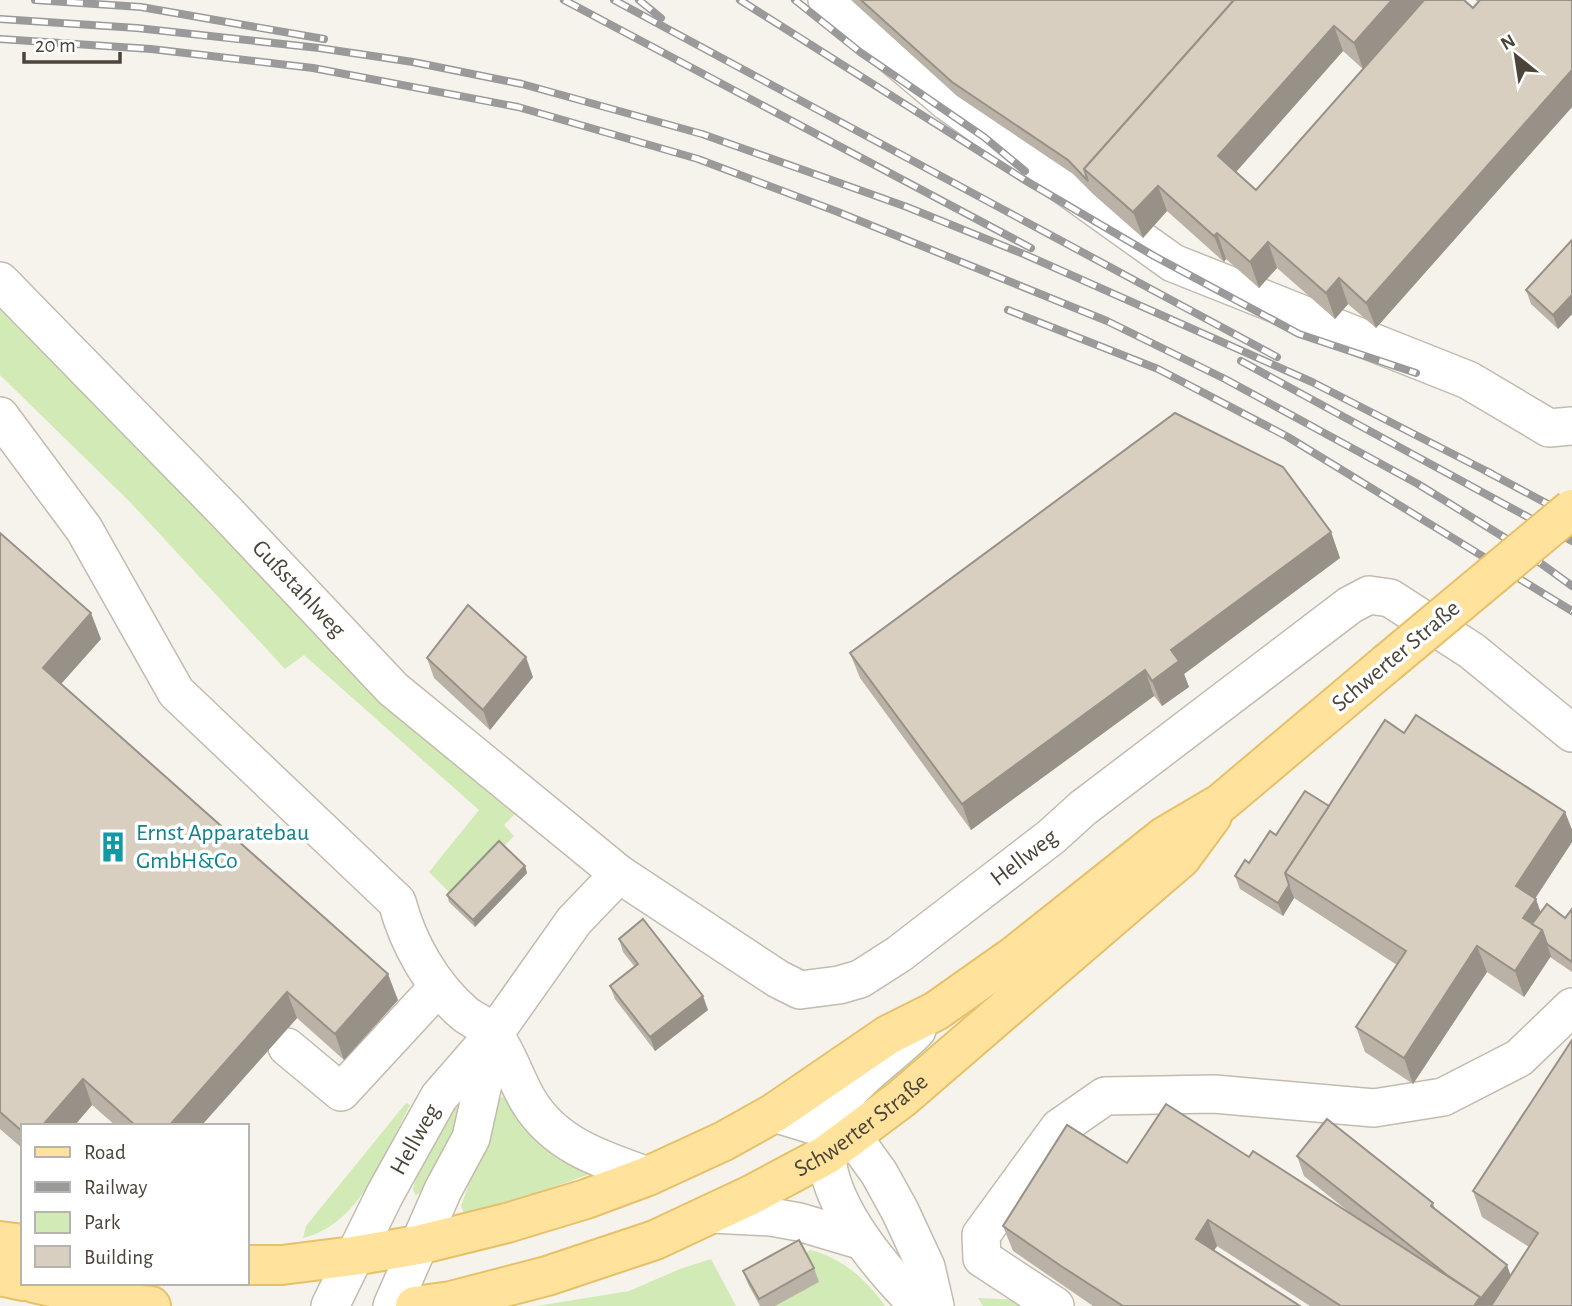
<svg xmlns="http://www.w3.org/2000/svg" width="1572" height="1306" font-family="'Alegreya Sans',sans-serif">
  <rect width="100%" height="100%" fill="#f6f3ec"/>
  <g fill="#d2eab5">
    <path d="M0 301 517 812 504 825 514 836 454 897 429 872 479 810 304 655 285 669 130 502 0 375Z"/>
    <path d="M505 1096 588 1171 587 1175 526 1197 464 1213 461 1206 499 1099Z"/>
    <path d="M406 1103 410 1105C384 1155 361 1224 303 1238L306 1226Z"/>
    <path d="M460 1106 463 1110C454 1132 438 1185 416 1195L413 1190C417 1172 444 1112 460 1106Z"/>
    <path d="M810 1250C841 1257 867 1280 885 1306H775L804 1254Z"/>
    <path d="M711 1259 736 1306H537L629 1291 680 1269Z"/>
    <path d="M978 1298 1026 1300 1034 1306H983Z"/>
  </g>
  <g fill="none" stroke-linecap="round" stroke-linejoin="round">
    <g stroke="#c2bbae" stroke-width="40">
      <g id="minor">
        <path d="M827 0 948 102 1173 263 1468 380 1549 428 1572 426"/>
        <path id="s1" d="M0 281 227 513 393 689 619 874 778 979 800 990 839 985 860 979 899 954 1051 837 1083 808 1350 605 1369 595 1390 598 1472 651 1572 733"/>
        <path d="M0 416 84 529 176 692 397 902C408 943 431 985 465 1014 474 1021 488 1026 495 1036 509 1055 516 1081 529 1102 556 1146 603 1160 648 1176"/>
        <path d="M917 1030C892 1056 856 1077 837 1108 798 1174 875 1262 919 1306"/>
        <path d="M287 1047 341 1092 438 987"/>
        <path d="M774 1113 853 1137 879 1173 900 1211 926 1267 935 1306"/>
        <path d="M712 1214 771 1217 799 1222 863 1241"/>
        <path id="s2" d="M330 1306 385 1194 439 1097 494 1034 574 921 619 874"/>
        <path d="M392 1306 443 1190 471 1138 493 1039"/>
        <path d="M1055 1306 982 1258 981 1235 1059 1128 1105 1096 1214 1094 1374 1108 1443 1097 1519 1058 1572 1007"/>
      </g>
    </g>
    <g stroke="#e6c16a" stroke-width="42">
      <g id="major">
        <path d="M0 1241 23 1244"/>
        <path d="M247 1265H282L353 1256 418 1245 507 1223 586 1199 648 1176 724 1141 774 1113 888 1035 936 1011 1014 956 1165 836 1221 803 1386 664"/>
        <path d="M0 1276 23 1281"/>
        <path d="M34 1283 127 1304 151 1306"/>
        <path id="s3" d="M415 1306 451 1301 547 1276 655 1240 751 1195 826 1155 901 1099 1181 858 1212 816"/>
      </g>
    </g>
    <use href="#minor" stroke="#fff" stroke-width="37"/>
    <use href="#major" stroke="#ffe39c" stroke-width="38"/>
    <g stroke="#9a9a9a" stroke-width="8">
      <g id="rail">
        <path d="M35 0 141 7 324 39"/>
        <path d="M564 0 1031 248"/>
        <path d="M614 0 1277 357"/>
        <path d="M639 0 661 18"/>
        <path d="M740 0 1028 182 1154 256 1299 334 1416 373"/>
        <path d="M795 0 860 52 984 137 1025 171"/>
        <path d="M0 19 137 28 319 48 413 62 522 84 702 134 907 207 1026 255 1312 382 1492 474"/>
        <path d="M0 39 151 49 313 68 518 107 698 159 838 212 1107 321 1225 379 1418 484 1510 541 1572 586"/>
        <path d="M1008 310 1158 369 1288 437 1572 611"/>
        <path d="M1241 361 1572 541"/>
        <path d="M1486 471 1572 517"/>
      </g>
    </g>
    <use href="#rail" stroke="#fff" stroke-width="5" stroke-dasharray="16" stroke-linecap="butt"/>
    <g stroke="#e6c16a" stroke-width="42" stroke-linecap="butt">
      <path id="major-bridge" d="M1386 664 1572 509"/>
    </g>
    <use href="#major-bridge" stroke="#ffe39c" stroke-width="38"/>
  </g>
  <g fill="#bab2a6" fill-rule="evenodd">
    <path d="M851 0H1464L1473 8 1478 2 1475 0H1572V107L1376 328 1348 304 1335 319 1277 268 1259 288 1226 259 1224 262 1167 211 1143 238 1093 194 1073 174 957 96ZM1343 51 1363 69 1256 190 1236 172Z"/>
    <path d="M1572 240V314L1558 329 1531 304 1526 290Z"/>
    <path d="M1331 532 1340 558 1184 674 1189 687 1162 706 1154 696 971 830 860 678 850 653Z"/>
    <path d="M0 533 101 639 61 684 398 1000 344 1060 297 1018 201 1126H116L92 1105 74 1126H23V1149L0 1129Z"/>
    <path d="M427 658 533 677 490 730 434 678Z"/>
    <path d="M1404 733 1565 812 1572 830V842L1535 899 1540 912 1565 918 1572 909V972L1550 957 1524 997 1487 972 1413 1084 1365 1052 1356 1027 1397 965 1294 898 1283 916 1240 889 1235 876 1276 835 1329 806Z"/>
    <path d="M525 866 527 873 475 927 449 902 447 895Z"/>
    <path d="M619 939 708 1010 655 1051 615 999 610 986 635 967 623 952Z"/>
    <path d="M1572 1040V1306H1310L1217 1246 1214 1250 1300 1306H1093L1013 1251 1003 1226 1127 1163 1249 1157 1354 1216 1304 1176 1297 1156 1433 1203 1435 1209 1510 1276 1529 1247 1482 1217 1473 1191Z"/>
    <path d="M814 1268 819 1282 775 1306H760L748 1284 743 1271Z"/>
  </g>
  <g fill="#979187">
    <path d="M1392 0H1424L1363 69 1354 43Z"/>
    <path d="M1334 26 1343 51 1227 182 1218 156Z"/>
    <path d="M1572 70V107L1376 328 1366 303Z"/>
    <path d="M1158 186 1167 211 1143 238 1133 212Z"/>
    <path d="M1217 233 1226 259 1224 262 1214 236Z"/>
    <path d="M1268 242 1277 268 1259 288 1250 262Z"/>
    <path d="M1339 278 1348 304 1335 319 1326 293Z"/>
    <path d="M1572 295V314L1558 329 1553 315Z"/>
    <path d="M1331 532 1340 558 1184 674 1189 687 1162 706 1152 681 1171 650Z"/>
    <path d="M91 613 101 639 52 694 43 668Z"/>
    <path d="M526 657 533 677 490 730 483 710Z"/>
    <path d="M1145 670 1154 696 971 830 962 804Z"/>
    <path d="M1565 812 1572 830V842L1526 912 1516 886Z"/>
    <path d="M525 866 527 873 475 927 473 920Z"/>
    <path d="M1289 885 1294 898 1283 916 1278 903Z"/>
    <path d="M1536 899 1545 925 1537 937 1523 918Z"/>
    <path d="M1542 930 1551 956 1524 997 1515 971Z"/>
    <path d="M1477 946 1487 972 1413 1084 1404 1058Z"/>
    <path d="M388 974 398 1000 344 1060 335 1034Z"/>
    <path d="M287 992 297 1018 201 1126H169Z"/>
    <path d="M703 996 708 1010 655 1051 650 1037Z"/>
    <path d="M83 1079 92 1105 74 1126H42Z"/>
    <path d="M1208 1220 1217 1246 1205 1264 1196 1239Z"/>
    <path d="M1507 1265 1514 1285 1497 1306H1474L1480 1297Z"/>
  </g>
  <g fill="#d8cfc1" stroke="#979187" stroke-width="2">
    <path d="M861 0H1234L1084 169 1088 181 1068 160 952 82Z"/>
    <path d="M1234 0H1392L1354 43 1334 26 1218 156 1256 190 1424 0H1464L1473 8 1480 0H1572V70L1366 303 1339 278 1326 293 1268 242 1250 262 1217 233 1214 236 1158 186 1133 212 1084 169Z"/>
    <path d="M1572 240V295L1553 315 1526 290Z"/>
    <path d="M1175 413 1283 467 1331 532 1171 650 1179 661 1152 681 1145 670 962 804 850 653Z"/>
    <path d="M0 533 91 613 43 668 388 974 335 1034 287 992 169 1126H136L83 1079 42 1126H23V1132L0 1112Z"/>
    <path d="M468 605 526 657 483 710 427 658Z"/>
    <path d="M1416 715 1565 812 1516 886 1536 899 1523 918 1542 930 1515 971 1477 946 1404 1058 1356 1027 1406 951 1285 873 1385 720 1404 733Z"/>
    <path d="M1305 791 1329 806 1285 873 1289 885 1278 903 1235 876 1245 860 1249 863 1270 831 1276 835Z"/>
    <path d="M499 841 525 866 473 920 447 895Z"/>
    <path d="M1547 904 1565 918 1572 909V962L1547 944 1542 930 1532 924Z"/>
    <path d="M643 919 703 996 650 1037 610 986 638 964 619 939Z"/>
    <path d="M1572 1040V1306H1491L1538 1233 1473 1191Z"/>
    <path d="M1166 1104 1249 1157 1253 1151 1480 1297 1474 1306H1341L1208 1220 1196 1239 1300 1306H1123L1061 1266 1003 1226 1067 1125 1127 1163Z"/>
    <path d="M1327 1119 1433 1203 1431 1206 1507 1265 1481 1298 1480 1297 1447 1275 1297 1156Z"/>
    <path d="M799 1240 814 1268 759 1299 743 1271Z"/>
  </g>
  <defs>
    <g id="building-bare" transform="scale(2.415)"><path d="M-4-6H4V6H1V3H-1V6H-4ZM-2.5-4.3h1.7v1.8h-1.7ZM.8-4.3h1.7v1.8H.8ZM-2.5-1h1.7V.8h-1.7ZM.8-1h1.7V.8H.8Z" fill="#0f9aa8" stroke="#fff" stroke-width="2.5" paint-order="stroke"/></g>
  </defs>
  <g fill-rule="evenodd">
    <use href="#building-bare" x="113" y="847"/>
  </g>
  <g text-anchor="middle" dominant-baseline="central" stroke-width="7" stroke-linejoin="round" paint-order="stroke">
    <g font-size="24" fill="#4b4439" stroke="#fff">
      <text stroke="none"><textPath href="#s1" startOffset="429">Gußstahlweg</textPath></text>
      <text transform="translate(1396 656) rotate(-40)">Schwerter Straße</text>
      <text stroke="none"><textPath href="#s1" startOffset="1339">Hellweg</textPath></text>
      <text stroke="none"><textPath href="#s3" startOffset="486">Schwerter Straße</textPath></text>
      <text stroke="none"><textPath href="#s2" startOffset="187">Hellweg</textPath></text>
    </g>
    <g font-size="24" fill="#0d838f" stroke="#fff" text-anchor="start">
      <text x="136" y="833">Ernst Apparatebau<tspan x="136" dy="28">GmbH&amp;Co</tspan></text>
    </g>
  </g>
  <rect x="21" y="1124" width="228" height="161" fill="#ffffff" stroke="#b7b4b0" stroke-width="2"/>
  <rect x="35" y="1147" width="35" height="10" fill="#ffe39c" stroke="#b7b4b0" stroke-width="2"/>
  <text x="84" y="1159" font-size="21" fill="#4b4439">Road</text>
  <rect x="35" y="1182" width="35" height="10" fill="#9a9a9a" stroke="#b7b4b0" stroke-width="2"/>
  <text x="84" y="1194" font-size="21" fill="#4b4439">Railway</text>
  <rect x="35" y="1212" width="35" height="21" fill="#d2eab5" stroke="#b7b4b0" stroke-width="2"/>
  <text x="84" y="1229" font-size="21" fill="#4b4439">Park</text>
  <rect x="35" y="1246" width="35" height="21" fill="#d8cfc1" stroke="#b7b4b0" stroke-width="2"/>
  <text x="84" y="1264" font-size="21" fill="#4b4439">Building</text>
  <g transform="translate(1516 56) rotate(330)" stroke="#ffffff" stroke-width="5" paint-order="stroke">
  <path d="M0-5L12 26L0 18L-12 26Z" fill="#4b4439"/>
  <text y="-10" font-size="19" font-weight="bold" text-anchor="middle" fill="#4b4439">N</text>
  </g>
  <path d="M24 52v10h96v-10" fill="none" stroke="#4b4439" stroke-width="3.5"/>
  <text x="35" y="52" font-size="21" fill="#4b4439" stroke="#ffffff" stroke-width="5" paint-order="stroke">20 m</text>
</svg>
